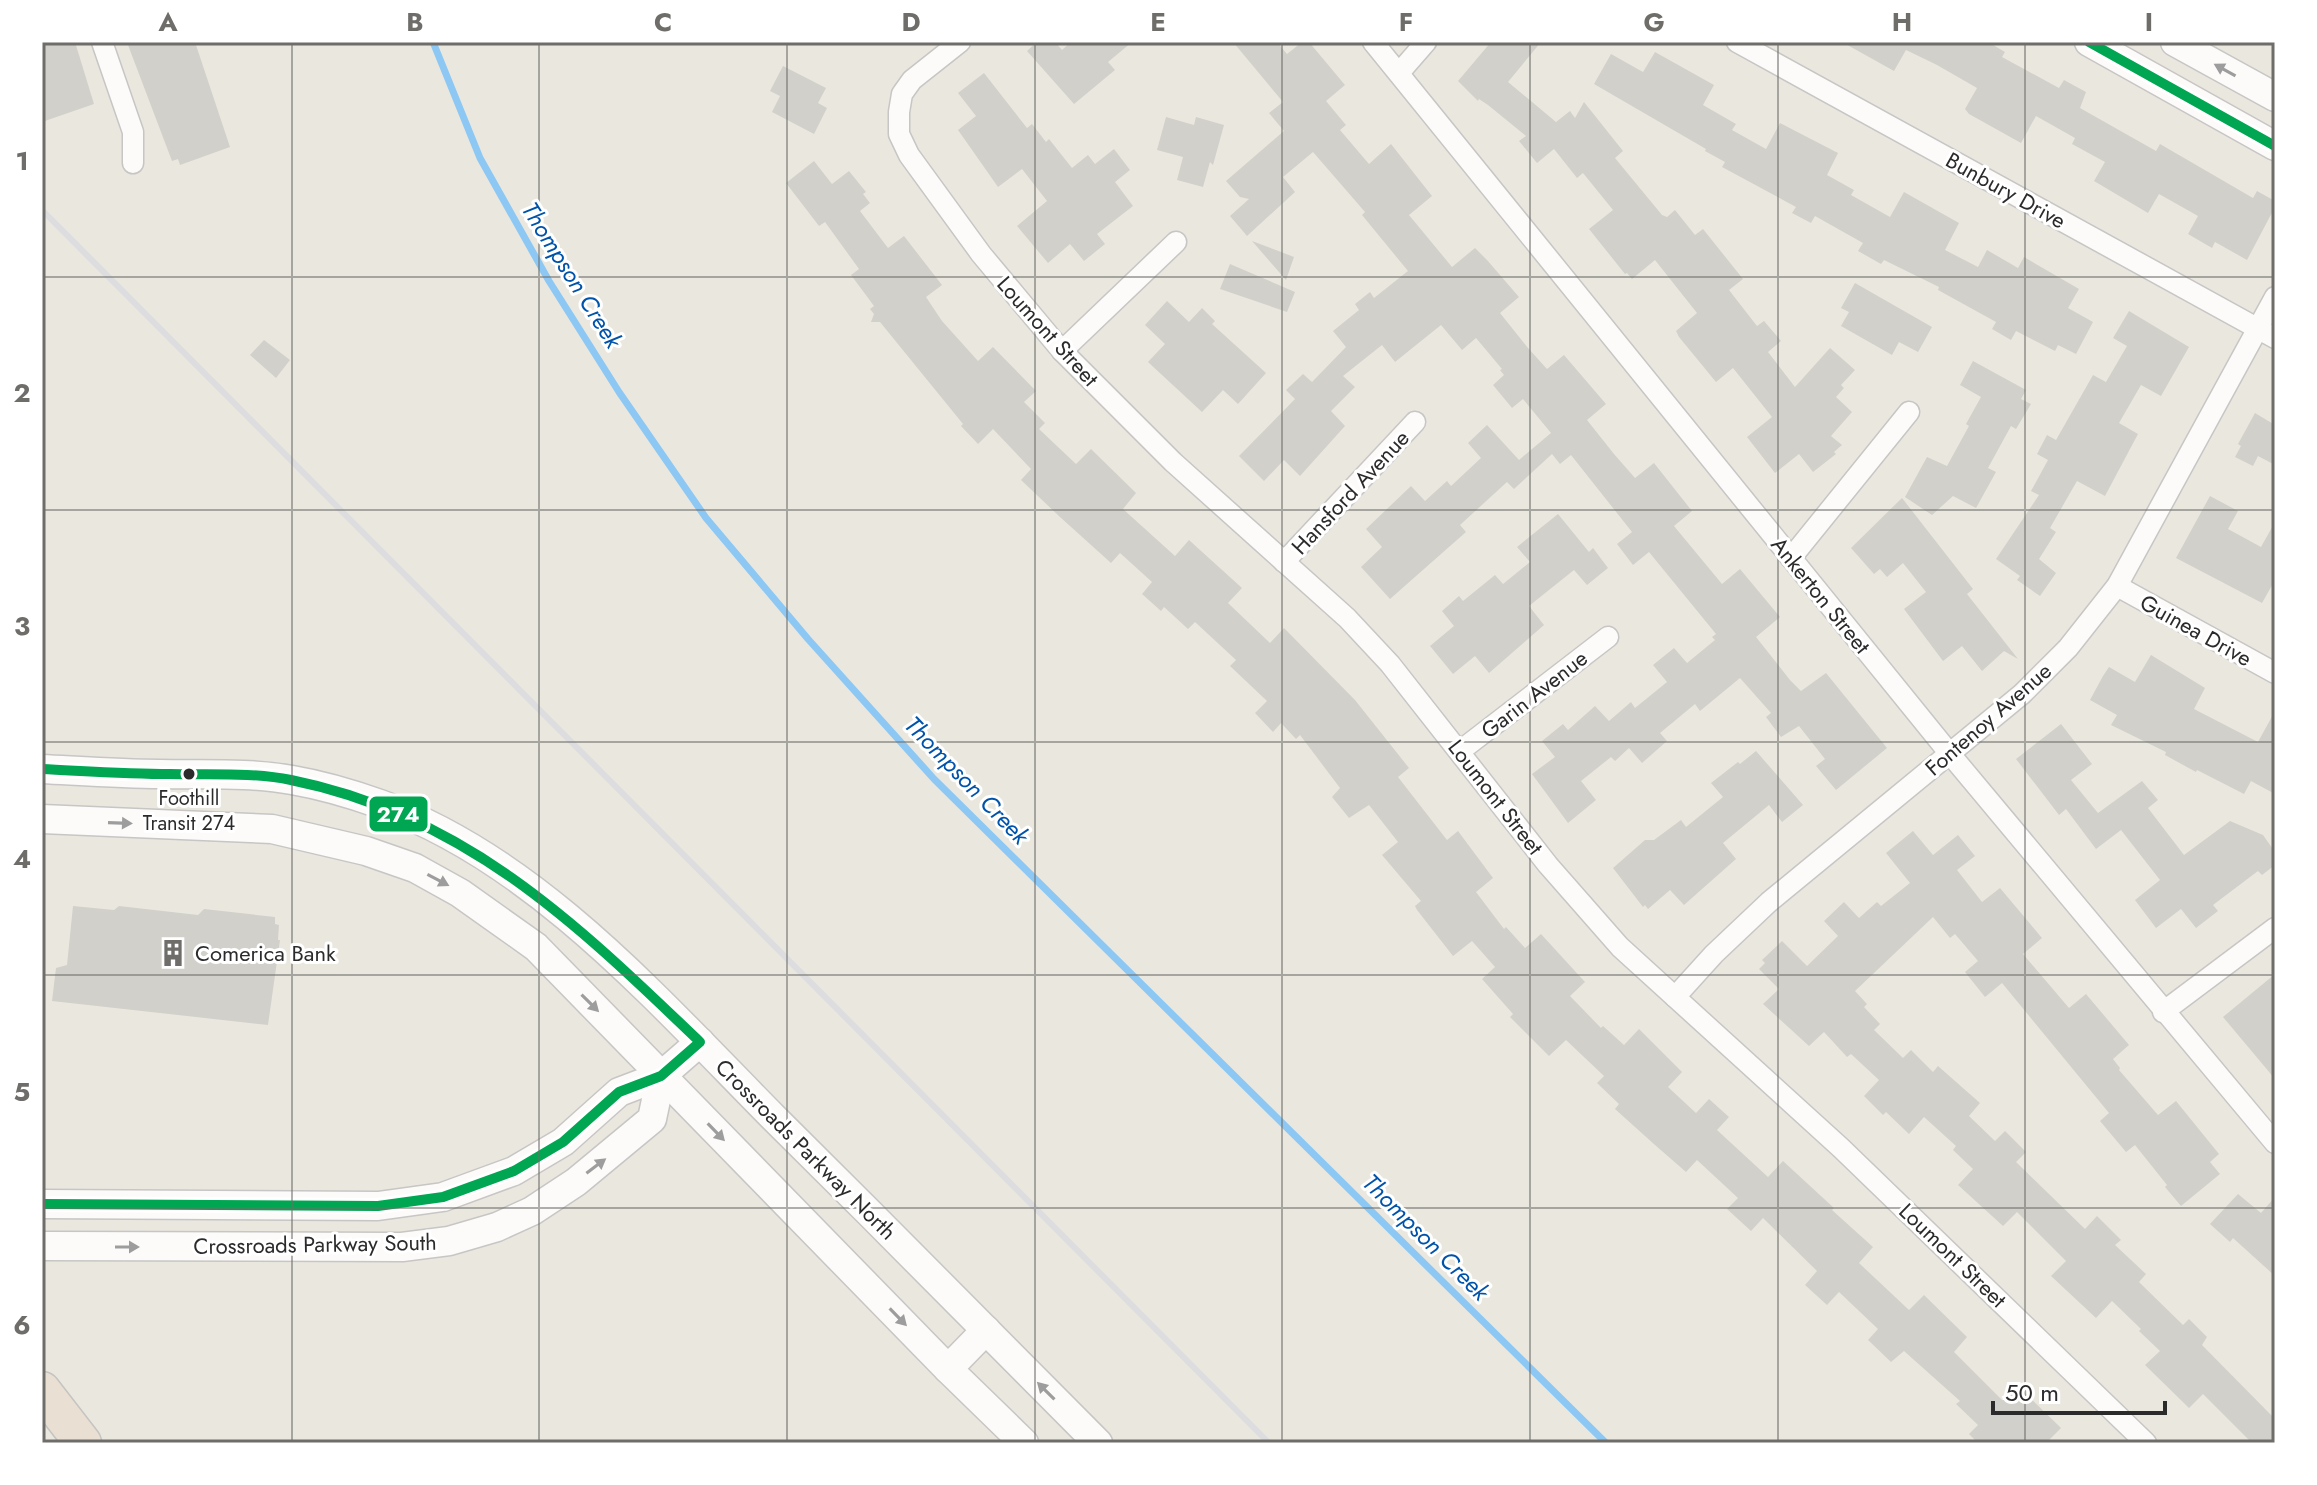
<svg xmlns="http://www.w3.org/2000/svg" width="2317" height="1485" font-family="Jost,sans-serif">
  <rect width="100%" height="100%" fill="#eae7df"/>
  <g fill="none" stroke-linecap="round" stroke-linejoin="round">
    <path stroke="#8cc8f3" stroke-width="7" d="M433 42 480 158 549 281 619 392 706 518 808 639 934 779 1606 1443"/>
  </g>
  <g fill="#d2d0ca">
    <path d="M42 42H75L94 104 42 122Z"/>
    <path d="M141 42H195L230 147 180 165 178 159 172 161 128 45Z"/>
    <path d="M1037 42H1055L1062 50 1071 42H1132L1108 62 1115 70 1074 104 1027 51Z"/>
    <path d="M1233 42H1277L1287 54 1302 42H1309L1345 85 1326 101 1346 125 1340 130 1369 164 1391 144 1432 196 1409 215 1452 267 1475 248 1487 260 1519 297 1500 313 1528 348 1547 369 1564 355 1606 404 1587 420 1614 454 1635 478 1654 463 1692 511 1674 526 1722 584 1740 569 1780 617 1756 637 1790 680 1801 691 1826 673 1887 748 1836 790 1816 766 1825 759 1799 726 1781 737 1766 717 1771 713 1740 678 1700 711 1695 704 1660 733 1667 741 1642 763 1629 748 1615 761 1611 757 1581 781 1596 800 1568 823 1532 774 1555 757 1542 741 1563 724 1568 730 1595 706 1609 721 1631 702 1635 708 1667 682 1653 665 1674 648 1687 663 1715 640 1712 637 1716 634 1649 552 1633 565 1617 544 1632 532 1571 455 1560 464 1552 454 1514 489 1507 482 1460 525 1466 532 1390 599 1361 567 1382 547 1366 529 1411 486 1425 501 1447 481 1451 486 1481 458 1468 443 1487 425 1519 460 1551 433 1523 399 1512 408 1493 385 1504 375 1500 370 1502 369 1476 338 1462 350 1441 325 1395 362 1382 345 1343 376 1355 387 1331 411 1345 426 1300 476 1284 460 1264 481 1239 456 1295 399 1286 390 1303 374 1312 382 1346 347 1333 331 1359 310 1355 304 1370 292 1374 298 1408 271 1362 215 1365 212 1313 152 1283 177 1295 192 1247 236 1230 216 1249 199 1240 197 1226 181 1284 131 1269 113 1283 102Z"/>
    <path d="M1491 42H1541L1508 82 1556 122 1570 111 1575 118 1584 102 1623 151 1615 158 1662 215 1667 217 1675 210 1695 235 1703 229 1743 279 1729 290 1757 326 1764 321 1781 341 1768 352 1795 387 1830 348 1855 370 1841 385 1844 388 1836 397 1852 412 1831 436 1842 445 1834 452 1836 454 1813 472 1799 454 1775 473 1747 437 1772 417 1733 368 1716 382 1679 337 1676 331 1697 313 1674 284 1655 260 1632 279 1627 273 1625 274 1589 229 1613 210 1583 173 1577 178 1554 149 1537 163 1519 141 1526 136 1488 105 1479 99 1478 101 1458 81Z"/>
    <path d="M1842 42H1988L2005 52 2002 57 2059 88 2064 80 2086 92 2080 108 2156 151 2160 144 2253 198 2257 191 2275 201V207L2247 260 2215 242 2212 248 2188 234 2198 216 2159 194 2148 213 2094 181 2105 162 2072 144 2075 138 2036 116 2021 143 1969 114 1965 109 1977 88 1937 65 1906 50 1894 71Z"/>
    <path d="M1655 52 1714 85 1703 105 1736 124 1732 130 1766 149 1780 123 1838 153 1827 175 1854 190 1851 195 1890 217 1904 192 1959 223 1945 250 1978 267 1987 250 2018 268 2024 257 2079 289 2068 308 2093 322 2076 354 2058 345 2055 351 2016 331 2011 340 1992 329 1996 322 1938 290 1939 287 1884 260 1881 264 1858 251 1863 243 1815 216 1811 223 1792 213 1796 207 1722 167 1725 162 1705 151 1706 149 1594 84 1611 54 1643 72Z"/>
    <path d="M783 66 826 88 818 103 827 108 814 134 772 112 780 96 770 91Z"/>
    <path d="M984 73 1027 128 1032 124 1046 142 1049 139 1072 168 1088 155 1095 164 1114 149 1130 170 1115 182 1133 206 1097 234 1105 244 1084 261 1070 244 1048 263 1017 226 1047 201 1022 169 998 187 958 130 976 116 958 93Z"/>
    <path d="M1166 117 1194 125 1196 117 1224 125 1213 165 1210 162 1203 187 1177 180 1183 157 1157 150Z"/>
    <path d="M814 161 832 184 849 171 866 192 863 194 870 203 860 211 888 248 904 236 942 285 926 297 942 321 978 361 993 347 1036 391 1024 402 1045 423 1039 429 1076 464 1091 449 1136 493 1123 509 1175 556 1189 540 1242 588 1228 603 1270 643 1284 628 1355 700 1409 768 1398 777 1447 840 1458 831 1493 878 1476 892 1504 929 1506 927 1525 948 1541 934 1585 982 1570 996 1601 1028 1603 1026 1624 1045 1639 1029 1682 1072 1668 1087 1696 1113 1709 1099 1729 1117 1717 1130 1768 1177 1783 1161 1834 1208 1832 1210 1873 1247 1859 1263 1909 1310 1924 1295 1967 1337 1954 1352 2002 1400 2017 1385 2061 1428 2046 1443H1978L1969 1434 1978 1425 1956 1404 1960 1401 1904 1351 1891 1362 1868 1340 1878 1329 1839 1292 1827 1305 1805 1285 1817 1271 1763 1218 1751 1231 1727 1209 1738 1198 1697 1160 1686 1172 1655 1145 1615 1109 1619 1104 1597 1083 1604 1076 1566 1040 1549 1056 1510 1017 1513 1014 1482 979 1495 967 1472 941 1453 956 1417 910 1415 906 1421 901 1382 855 1398 842 1369 805 1349 818 1332 797 1340 788 1300 735 1296 739 1281 723 1273 732 1255 713 1267 701 1230 666 1236 660 1195 622 1188 629 1164 607 1161 611 1142 594 1152 582 1120 553 1111 563 1060 517 1021 480 1031 469 993 429 978 444 961 426 963 424 880 322H871L874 314 870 309 874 306 851 275 859 269 825 222 819 226 786 183Z"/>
    <path d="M1252 241 1294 257 1286 280Z"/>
    <path d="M1230 264 1295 292 1287 312 1220 289Z"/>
    <path d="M1855 283 1932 327 1918 352 1899 342 1892 355 1841 326 1849 312 1841 308Z"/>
    <path d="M1167 301 1189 322 1202 308 1215 321 1212 324 1266 373 1238 404 1223 390 1202 412 1148 362 1165 344 1145 325Z"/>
    <path d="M2129 311 2189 347 2161 396 2141 385 2119 423 2138 434 2105 496 2077 481 2050 528 2056 532 2039 559 2056 573 2040 596 2017 580 2020 576 1996 559 2039 495 2031 491 2048 460 2037 454 2047 435 2056 440 2093 375 2106 382 2127 346 2113 338Z"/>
    <path d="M264 340 290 360 276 378 250 355Z"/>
    <path d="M1973 361 2026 390 2021 399 2031 404 2016 429 2011 426 1988 468 1996 472 1976 508 1953 496 1932 515 1905 497 1927 457 1947 466 1969 426 1966 424 1981 397 1960 385Z"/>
    <path d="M2255 413 2275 425V465L2258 456 2253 466 2235 457 2241 446 2238 444Z"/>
    <path d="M2210 496 2238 511 2228 529 2261 547 2275 522V580L2262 603 2176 558Z"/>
    <path d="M1902 498 1973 589 1967 594 2018 659 2004 651 1982 671 1962 646 1943 661 1904 609 1926 592 1903 563 1887 577 1880 569 1874 574 1851 548Z"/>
    <path d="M1558 514 1589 552 1593 548 1608 568 1587 585 1574 570 1529 606 1544 625 1489 673 1475 656 1453 674 1430 646 1454 626 1442 611 1459 596 1463 601 1495 575 1503 584 1530 562 1517 547Z"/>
    <path d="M2151 655 2205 688 2194 709 2258 742 2275 711V794L2251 781 2244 794 2197 770 2196 772 2165 755 2166 752 2111 725 2117 715 2090 700 2103 676 2109 667 2135 682Z"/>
    <path d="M2061 724 2092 764 2071 780 2098 813 2142 781 2158 800 2148 808 2184 855 2230 821 2263 835 2275 852V865L2262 875 2258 871 2213 905 2218 911 2196 928 2181 909 2156 928 2135 900 2160 880 2121 830 2096 849 2066 809 2059 815 2016 759Z"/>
    <path d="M1756 751 1803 805 1782 822 1769 805 1723 843 1736 859 1684 905 1670 890 1648 909 1645 905 1643 907 1613 868 1645 840H1654L1681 820 1686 827 1723 797 1711 783 1738 762 1740 764Z"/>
    <path d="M1913 831 1933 855 1958 835 1975 856 1957 870 1982 902 2000 888 2042 938 2023 954 2069 1008 2086 994 2129 1045 2113 1059 2120 1068 2119 1070 2158 1115 2176 1101 2219 1154 2210 1162 2220 1174 2181 1206 2165 1187 2167 1185 2135 1145 2126 1152 2100 1121 2109 1113 2002 983 1985 997 1965 972 1978 961 1955 934 1950 938 1933 917 1855 991 1867 1004 1864 1007 1880 1024 1874 1030 1903 1058 1911 1050 1933 1072 1938 1066 1980 1103 1969 1116 1995 1141 2005 1131 2026 1152 2016 1162 2085 1229 2097 1216 2121 1240 2115 1245 2146 1274 2139 1282 2183 1325 2189 1319 2207 1337 2202 1345 2275 1419V1443H2252L2203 1394 2189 1408 2145 1365 2160 1351 2139 1331 2141 1329 2112 1301 2096 1318 2051 1276 2066 1261 2017 1212 2003 1226 1958 1185 1973 1169 1953 1150 1956 1146 1924 1117 1909 1134 1886 1112 1883 1115 1864 1096 1879 1080 1851 1054 1847 1057 1824 1032 1809 1046 1763 1004 1779 989 1759 969 1765 963 1762 960 1782 941 1807 966 1838 936 1824 921 1844 902 1859 918 1877 902 1881 906 1910 883 1886 853Z"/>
    <path d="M73 906 114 910 119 906 198 915 204 909 275 917V924L279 925 278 940H280L268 1025 52 1001 56 968 67 965Z"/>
    <path d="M2275 974V1079L2223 1017Z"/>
    <path d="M2238 1194 2261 1213 2275 1197V1276L2233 1238 2230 1242 2210 1224Z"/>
  </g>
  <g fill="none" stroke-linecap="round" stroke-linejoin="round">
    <g stroke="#c7c6c5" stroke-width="23">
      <g id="street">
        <path d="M102 42 133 132V163"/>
        <path d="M960 42 912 80 902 94 899 112V134L909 155 981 254 1062 351 1173 462 1347 618 1390 664 1548 865 1620 947 1841 1148 2146 1443"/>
        <path d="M1373 42 1950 754 2275 1143"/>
        <path d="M1737 42 2275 338"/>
        <path d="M1399 73 1426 42"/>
        <path d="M1062 351 1176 242"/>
        <path d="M1791 558 1909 412"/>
        <path d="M1284 562 1415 422"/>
        <path d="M2117 586 2275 673"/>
        <path d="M1460 751 1608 637"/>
        <path d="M1675 997 1714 954 1769 902 2022 694 2068 648 2117 586 2275 297"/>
        <path d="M2163 1012 2275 928"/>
      </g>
    </g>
    <g stroke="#c7c6c5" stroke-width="31">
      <g id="secondary">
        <path d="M2089 42 2275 146"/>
        <path d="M2175 42 2275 97"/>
        <path d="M42 769C81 771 121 774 160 774 204 775 248 772 292 780 321 785 352 794 380 804 535 859 660 1003 773 1117 882 1225 990 1334 1098 1443"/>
        <path d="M42 819 272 829 366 851 415 868 460 893 536 947 948 1369 1024 1443"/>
        <path d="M42 1204 378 1206 443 1197 514 1171 563 1142 619 1092 661 1076 700 1042"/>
        <path d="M42 1246 402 1247 449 1241 497 1227 532 1211 576 1182 652 1119 661 1076"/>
        <path d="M948 1369 986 1330"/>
      </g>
    </g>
    <g stroke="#c5c4c1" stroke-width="39">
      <path id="highway" d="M42 1390 83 1443"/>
    </g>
    <use href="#street" stroke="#fcfbfa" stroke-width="20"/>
    <use href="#secondary" stroke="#fcfbfa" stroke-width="28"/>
    <use href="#highway" stroke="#e9e0d3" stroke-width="36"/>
    <path stroke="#dddddf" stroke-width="6" d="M42 210 1269 1443"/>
    <g stroke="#fff" stroke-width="16">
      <g id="bus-1">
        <path d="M2089 42 2275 146"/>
        <path d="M42 769C85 771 127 774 170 774 210 775 252 772 291 780 465 815 577 924 700 1042L661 1076 619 1092 563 1142 514 1171 443 1197 378 1206 42 1204"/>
      </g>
    </g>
    <use href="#bus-1" stroke="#00a651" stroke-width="10"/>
  </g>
  <defs><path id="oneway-solid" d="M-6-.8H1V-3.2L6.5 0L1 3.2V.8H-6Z" transform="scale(2)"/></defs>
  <g fill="#9e9d9d">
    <use href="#oneway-solid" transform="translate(2225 70) rotate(-151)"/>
    <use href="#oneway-solid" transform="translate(120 823) rotate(2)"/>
    <use href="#oneway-solid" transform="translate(438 880) rotate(28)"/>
    <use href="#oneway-solid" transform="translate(590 1003) rotate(45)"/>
    <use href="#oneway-solid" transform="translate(716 1132) rotate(46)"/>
    <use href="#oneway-solid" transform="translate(596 1166) rotate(-37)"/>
    <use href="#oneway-solid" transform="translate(127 1247)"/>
    <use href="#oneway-solid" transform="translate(898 1317) rotate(46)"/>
    <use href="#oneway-solid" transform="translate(1046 1391) rotate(-135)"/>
  </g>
  <path fill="none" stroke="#6e6d6a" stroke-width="2" stroke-opacity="0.55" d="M292 42V1443M539 42V1443M787 42V1443M1035 42V1443M1282 42V1443M1530 42V1443M1778 42V1443M2025 42V1443M42 277H2275M42 510H2275M42 742H2275M42 975H2275M42 1208H2275"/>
  <defs>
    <g id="building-bare" transform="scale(2.16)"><path d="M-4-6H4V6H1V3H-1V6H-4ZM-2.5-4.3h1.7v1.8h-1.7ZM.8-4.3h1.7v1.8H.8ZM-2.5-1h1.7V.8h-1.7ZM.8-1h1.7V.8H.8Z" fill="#6e6d6a" stroke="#fff" stroke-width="2.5" paint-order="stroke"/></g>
  </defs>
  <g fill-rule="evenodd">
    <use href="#building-bare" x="173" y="953"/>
  </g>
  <circle fill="#2b2b2b" stroke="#fff" stroke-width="3" cx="189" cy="774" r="7"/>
  <g text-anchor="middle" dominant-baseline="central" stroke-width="6" stroke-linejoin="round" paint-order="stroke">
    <g font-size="20" fill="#2b2b2b" stroke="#fff">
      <text x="189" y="798">Foothill<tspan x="189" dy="25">Transit 274</tspan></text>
    </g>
    <g font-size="22" fill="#2b2b2b" stroke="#fff">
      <text transform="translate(2006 190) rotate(29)">Bunbury Drive</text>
      <text transform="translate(1048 331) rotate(48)">Loumont Street</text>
      <text transform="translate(1350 492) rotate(-47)">Hansford Avenue</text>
      <text transform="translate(1821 595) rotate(51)">Ankerton Street</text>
      <text transform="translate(2196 630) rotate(29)">Guinea Drive</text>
      <text transform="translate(1534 694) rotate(-38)">Garin Avenue</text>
      <text transform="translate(1988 719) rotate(-41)">Fontenoy Avenue</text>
      <text transform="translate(1496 797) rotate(52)">Loumont Street</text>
      <text transform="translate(806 1149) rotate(45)">Crossroads Parkway North</text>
      <text transform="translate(315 1244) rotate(-1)">Crossroads Parkway South</text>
      <text transform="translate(1953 1255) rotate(44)">Loumont Street</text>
    </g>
    <g font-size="22" fill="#2b2b2b" stroke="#fff" text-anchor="start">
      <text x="195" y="953">Comerica Bank</text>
    </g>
    <g font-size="24" font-style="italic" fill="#0053aa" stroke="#fff">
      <text transform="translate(572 275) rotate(58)">Thompson Creek</text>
      <text transform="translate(967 780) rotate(46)">Thompson Creek</text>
      <text transform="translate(1426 1237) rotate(45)">Thompson Creek</text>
    </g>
  </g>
  <rect stroke="#fff" stroke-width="3" x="368" y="795" width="61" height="38" rx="8" fill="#00a651"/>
  <g font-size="22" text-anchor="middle" font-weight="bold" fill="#fff">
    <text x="398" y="822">274</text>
  </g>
  <rect width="2317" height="1485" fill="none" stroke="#ffffff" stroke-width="88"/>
  <path d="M1993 1401v12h172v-12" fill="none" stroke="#2b2b2b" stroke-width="4"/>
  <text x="2005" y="1401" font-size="24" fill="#2b2b2b" stroke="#ffffff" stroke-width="6" paint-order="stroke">50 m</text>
  <rect x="44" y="44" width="2229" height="1397" fill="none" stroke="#6e6d6a" stroke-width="3"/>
  <g font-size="26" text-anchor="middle" font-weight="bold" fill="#6e6d6a">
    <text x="168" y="31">A</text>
    <text x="415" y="31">B</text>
    <text x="663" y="31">C</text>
    <text x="911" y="31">D</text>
    <text x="1158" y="31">E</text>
    <text x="1406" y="31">F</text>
    <text x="1654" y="31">G</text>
    <text x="1902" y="31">H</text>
    <text x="2149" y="31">I</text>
    <text x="22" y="170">1</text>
    <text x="22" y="402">2</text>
    <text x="22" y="635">3</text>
    <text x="22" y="868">4</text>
    <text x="22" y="1101">5</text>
    <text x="22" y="1334">6</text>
  </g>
</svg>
